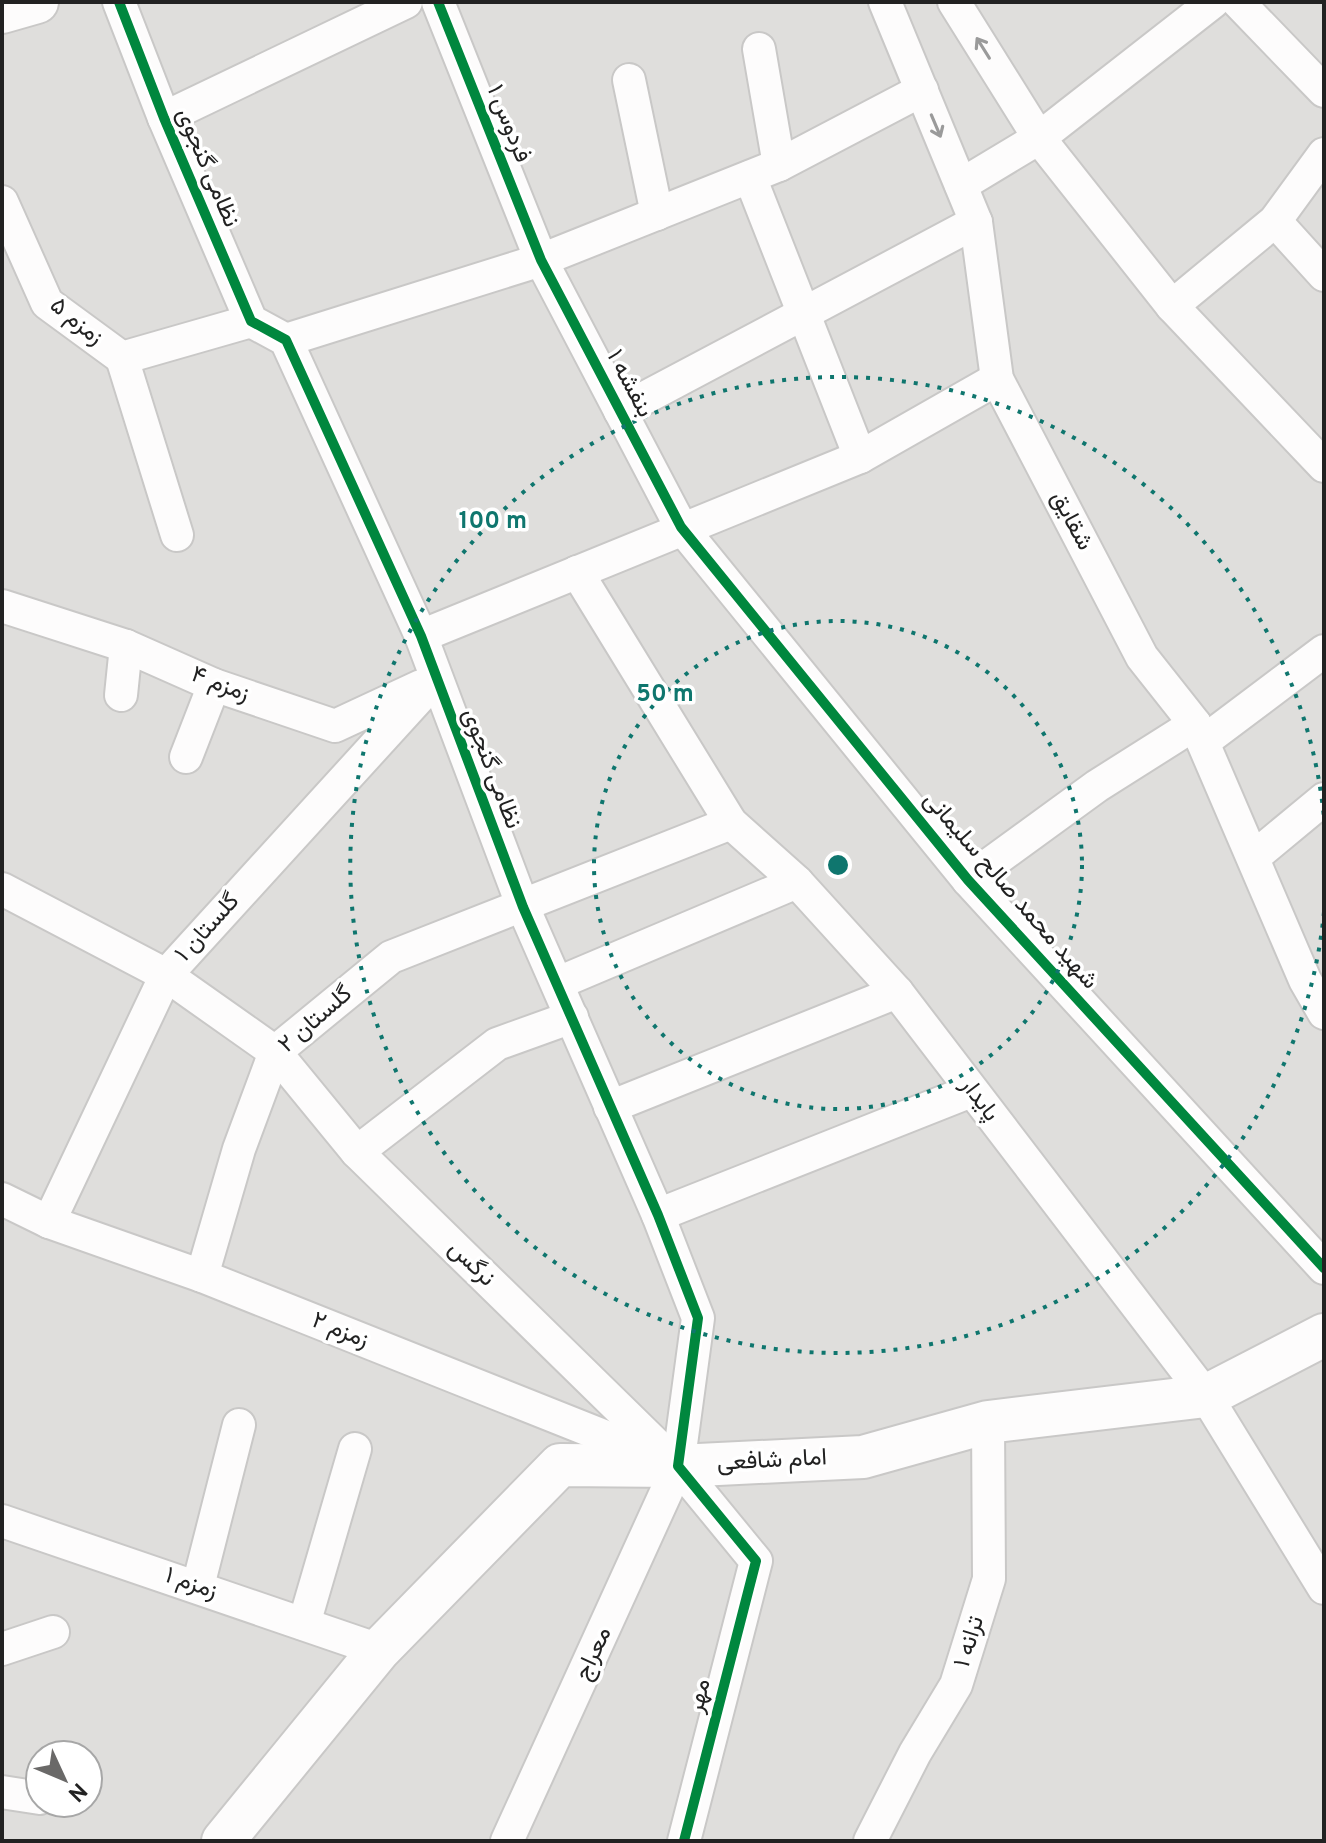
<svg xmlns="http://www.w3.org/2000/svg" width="1326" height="1843" font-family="Overpass,Vazirmatn,sans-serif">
  <rect width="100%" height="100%" fill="#f0eeeb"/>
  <path fill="#dfdedc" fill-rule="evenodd" d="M2 2H1324V1841H2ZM40 1755H88V1803H40Z"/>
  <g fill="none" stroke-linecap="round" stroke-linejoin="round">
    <g stroke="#c9c8c7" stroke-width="36">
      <g id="minor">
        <path d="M119 2 164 118 251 321 286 340 421 636 523 907 658 1215 698 1318 678 1466 756 1561 684 1841"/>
        <path d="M438 2 541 260 681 527 968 880 1324 1268"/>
        <path d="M885 2 976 222 997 379 1142 657 1195 724 1305 980 1324 1013"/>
        <path d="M954 2 1039 138 1172 306 1324 466"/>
        <path d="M1238 2 1324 91"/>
        <path d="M759 49 779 165"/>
        <path d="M629 80 657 214"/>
        <path d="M164 118 406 2"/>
        <path d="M750 177 860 457"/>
        <path d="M961 185 1039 138 1213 2"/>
        <path d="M2 202 47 303 122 358 251 321"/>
        <path d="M1275 221 1324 275"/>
        <path d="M1172 306 1275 221 1324 154"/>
        <path d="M286 340 541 260 779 165 922 90"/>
        <path d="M122 358 177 535"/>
        <path d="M620 411 976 222"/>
        <path d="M577 572 731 823 797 882 897 992 1206 1396 1324 1588"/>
        <path d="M2 606 126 646 214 685 335 726 421 686"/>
        <path d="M421 636 860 457 997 379"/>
        <path d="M121 695 126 646"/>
        <path d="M1203 742 1324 651"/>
        <path d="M186 757 214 685"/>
        <path d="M1254 857 1324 799"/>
        <path d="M968 880 1097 786 1195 724"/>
        <path d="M2 889 166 975 275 1052 357 1152 678 1466"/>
        <path d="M558 983 797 882"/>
        <path d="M610 1107 897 992"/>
        <path d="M357 1152 497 1044 572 1017"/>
        <path d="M2 1199 49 1222 202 1276 664 1460"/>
        <path d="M658 1215 971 1091"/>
        <path d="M49 1222 166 975 435 680"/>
        <path d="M202 1276 239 1149 275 1052 391 957 731 823"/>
        <path d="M2 1521 379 1650"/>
        <path d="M198 1586 239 1425"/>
        <path d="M304 1624 355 1449"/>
        <path d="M2 1649 53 1632"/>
        <path d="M2 1792 40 1798"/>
        <path d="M507 1841 678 1466"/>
        <path d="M870 1841 915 1753 956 1685 989 1579 988 1422"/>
      </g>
    </g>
    <g stroke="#c9c8c7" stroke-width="46">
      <g id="tertiary">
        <path d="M2 12 37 2"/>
        <path d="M223 1841 379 1650 560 1465 678 1466 863 1457 988 1422 1206 1396 1324 1335"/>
      </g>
    </g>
    <use href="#minor" stroke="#fdfcfc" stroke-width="32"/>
    <use href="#tertiary" stroke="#fdfcfc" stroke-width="42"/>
    <g stroke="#fff" stroke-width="15">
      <g id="cycleway">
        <path d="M119 2 164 118 251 321 286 340 421 636 523 907 658 1215 698 1318 678 1466 756 1561 684 1841"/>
        <path d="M438 2 541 260 681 527 968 880 1324 1268"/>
      </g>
    </g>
    <use href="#cycleway" stroke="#00873e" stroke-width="10"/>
  </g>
  <defs><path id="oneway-shaft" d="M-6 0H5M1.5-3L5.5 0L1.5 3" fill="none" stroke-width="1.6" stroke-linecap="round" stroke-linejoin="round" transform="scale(2)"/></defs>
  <g stroke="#9a9a9a">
    <use href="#oneway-shaft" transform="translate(983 48) rotate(-122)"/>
    <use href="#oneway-shaft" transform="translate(936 126) rotate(67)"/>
  </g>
  <g fill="none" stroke="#0f766e" stroke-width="4" stroke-dasharray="4 8">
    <circle cx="838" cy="865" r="244"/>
    <path d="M1324 912A488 488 0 1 1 1324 818"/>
  </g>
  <g text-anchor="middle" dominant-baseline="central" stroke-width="7" stroke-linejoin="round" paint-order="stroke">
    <g font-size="24" fill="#222" stroke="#fff">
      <text transform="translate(508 124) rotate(68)">فردوس ۱</text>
      <text transform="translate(207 168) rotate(67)">نظامی گنجوی</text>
      <text transform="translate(76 322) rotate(39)">زمزم ۵</text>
      <text transform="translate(629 384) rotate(62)">بنفشه ۱</text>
      <text transform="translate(1071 521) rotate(62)">شقایق</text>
      <text transform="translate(220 685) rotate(21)">زمزم ۴</text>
      <text transform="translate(491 769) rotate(69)">نظامی گنجوی</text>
      <text transform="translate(1010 891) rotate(49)">شهید محمد صالح سلیمانی</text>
      <text transform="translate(208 928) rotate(-48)">گلستان ۱</text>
      <text transform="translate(316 1020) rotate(-41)">گلستان ۲</text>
      <text transform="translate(979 1100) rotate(53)">پایدار</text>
      <text transform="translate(471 1264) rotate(44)">نرگس</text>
      <text transform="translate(340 1331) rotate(22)">زمزم ۲</text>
      <text transform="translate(772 1461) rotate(-3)">امام شافعی</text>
      <text transform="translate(191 1584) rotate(19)">زمزم ۱</text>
      <text transform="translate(970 1642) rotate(-73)">ترانه ۱</text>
      <text transform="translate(594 1654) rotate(-65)">معراج</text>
      <text transform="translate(700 1696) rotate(-76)">مهر</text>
    </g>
  </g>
  <circle cx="838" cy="865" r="12" fill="#0f766e" stroke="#fff" stroke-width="4"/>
  <g font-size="24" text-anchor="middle" font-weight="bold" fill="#0f766e" stroke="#fff" stroke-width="7" stroke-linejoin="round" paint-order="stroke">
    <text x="493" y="528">100 m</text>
    <text x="665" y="701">50 m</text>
  </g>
  <rect width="1326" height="1843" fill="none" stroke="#222222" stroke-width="8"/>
  <g transform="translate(64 1779) rotate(134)"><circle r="38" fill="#ffffff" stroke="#a7a7a7" stroke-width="2"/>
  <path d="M0-6L14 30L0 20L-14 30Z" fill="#6a6968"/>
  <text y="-12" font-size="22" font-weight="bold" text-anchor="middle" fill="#222222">N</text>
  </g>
</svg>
